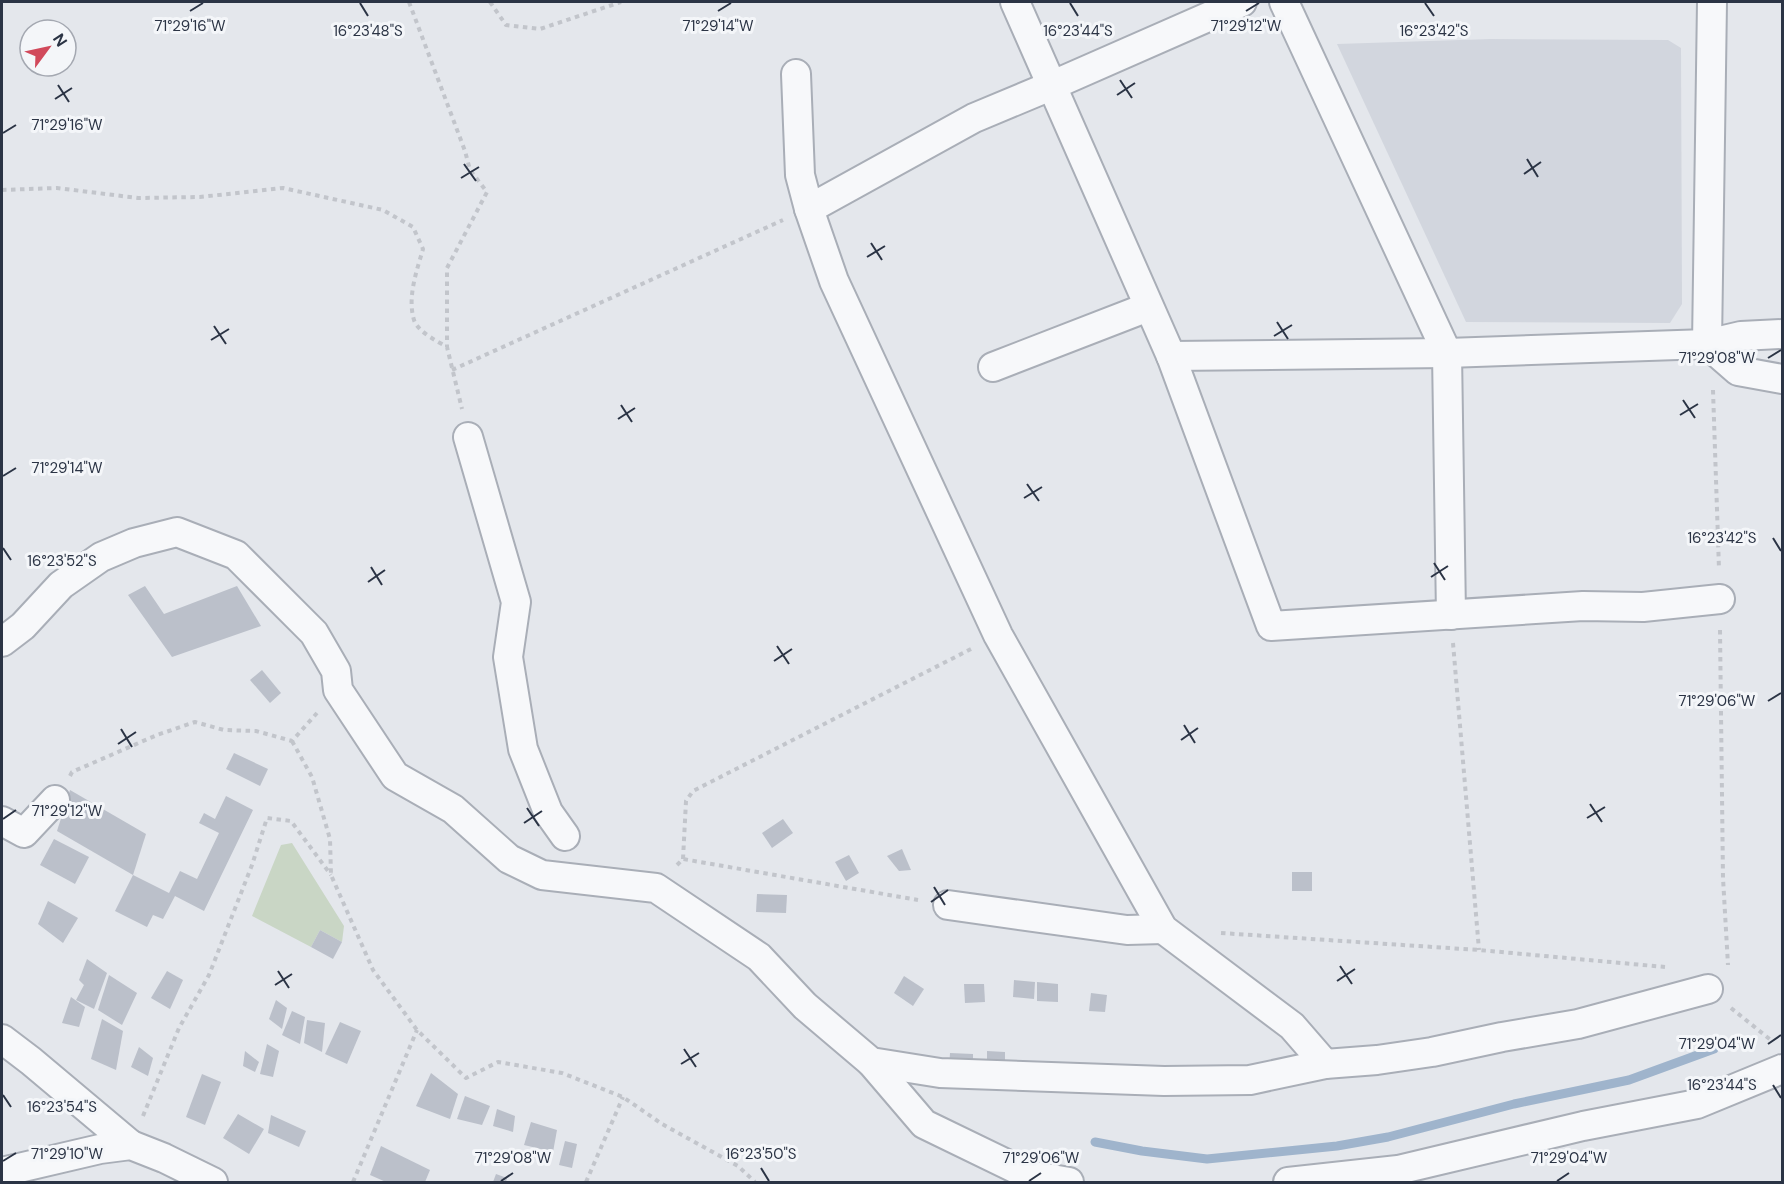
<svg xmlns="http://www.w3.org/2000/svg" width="1784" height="1184" font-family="'DM Sans',sans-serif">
  <rect width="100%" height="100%" fill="#e4e7ec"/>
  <path fill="#d2d6de" d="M1491 39 1668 40 1681 48 1682 304 1670 323 1466 322 1337 44Z"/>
  <path fill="#c9d6c5" d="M292 843 344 926 342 942 320 930 311 947 252 916 281 845Z"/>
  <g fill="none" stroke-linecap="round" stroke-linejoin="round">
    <path stroke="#9fb4cc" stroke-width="9" d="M1095 1142 1142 1151 1207 1159 1337 1146 1388 1137 1514 1104 1629 1080 1714 1049"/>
  </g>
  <g fill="#bbc0ca">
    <path d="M145 586 164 614 237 586 261 626 172 657 128 595Z"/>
    <path d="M262 670 281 693 270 703 250 680Z"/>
    <path d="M234 753 268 769 260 786 226 769Z"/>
    <path d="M70 790 146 834 133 875 57 831Z"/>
    <path d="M226 796 253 810 204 911 175 896 163 919 153 915 147 927 115 911 133 875 169 893 180 871 197 879 219 833 199 823 204 813 215 819Z"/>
    <path d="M783 819 793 833 772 848 762 833Z"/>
    <path d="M54 839 89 857 75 884 40 865Z"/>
    <path d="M902 849 911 870 899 871 887 856Z"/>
    <path d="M849 855 859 873 846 881 835 862Z"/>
    <rect x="1292" y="872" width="20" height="19"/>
    <path d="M757 894 787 895 786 913 756 912Z"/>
    <path d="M48 901 78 918 63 943 38 924Z"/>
    <path d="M320 930 342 942 333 959 311 947Z"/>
    <path d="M87 959 107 973 94 1009 76 1000 84 985 79 980Z"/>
    <path d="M167 971 183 980 170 1009 151 998Z"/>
    <path d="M109 975 137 993 122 1025 98 1010Z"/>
    <path d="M904 976 924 989 913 1006 894 993Z"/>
    <path d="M1014 980 1035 982 1034 999 1013 997Z"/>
    <path d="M1037 982 1058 984V1002L1037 1001Z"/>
    <path d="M964 984H984L985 1002 965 1003Z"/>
    <path d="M1091 993 1107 995 1105 1012 1089 1011Z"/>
    <path d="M71 997 85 1007 79 1027 62 1023Z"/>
    <path d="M276 1000 287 1008 282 1029 269 1019Z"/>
    <path d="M292 1011 305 1017 300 1044 282 1035Z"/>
    <path d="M102 1019 123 1031 116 1070 91 1059Z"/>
    <path d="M307 1020 325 1023 322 1052 304 1043Z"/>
    <path d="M340 1022 361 1031 347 1064 325 1054Z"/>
    <path d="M267 1044 279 1051 273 1077 260 1074Z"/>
    <path d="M139 1047 153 1058 148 1076 131 1067Z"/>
    <path d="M245 1051 259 1062 255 1072 243 1066Z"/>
    <path d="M987 1051 1005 1052V1067L987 1066Z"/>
    <path d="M950 1053 973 1054V1070H949Z"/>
    <path d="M431 1073 458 1094 450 1119 416 1106Z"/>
    <path d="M202 1074 221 1082 205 1125 186 1117Z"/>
    <path d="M465 1096 490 1106 482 1125 457 1119Z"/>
    <path d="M497 1109 515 1116 513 1132 493 1126Z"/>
    <path d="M238 1114 264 1129 249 1154 223 1138Z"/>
    <path d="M271 1115 306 1131 299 1147 268 1133Z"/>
    <path d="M531 1122 557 1130 553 1152 524 1145Z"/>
    <path d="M565 1141 577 1144 572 1168 559 1165Z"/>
    <path d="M381 1146 430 1170 425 1182H386L370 1175Z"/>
    <path d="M496 1174 507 1178 506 1182H493Z"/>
  </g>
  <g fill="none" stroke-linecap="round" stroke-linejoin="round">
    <g stroke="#a9aeb7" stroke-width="32">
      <g id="minor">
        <path d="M1015 2 1171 356 1271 626 1583 606 1643 607 1720 599"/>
        <path d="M1284 2 1447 353 1451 615"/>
        <path d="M1712 2 1707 344 1738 371 1782 379"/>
        <path d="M796 74 800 175 809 209 834 281 998 635 1163 929 1292 1026 1325 1064"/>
        <path d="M809 209 974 118 1053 85 1242 2"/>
        <path d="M1171 356 1447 353 1707 344 1741 336 1782 334"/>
        <path d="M993 367 1148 307"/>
        <path d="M468 437 516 602 508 657 523 749 548 812 565 836"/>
        <path d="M2 642 23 626 61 585 101 557 134 543 177 532 236 555 314 633 336 671 338 690 395 776 453 809 509 859 542 875 656 888 759 957 805 1006 871 1062 940 1073 1164 1081 1250 1080 1325 1064 1377 1060 1432 1052 1502 1037 1578 1024 1708 989"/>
        <path d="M2 821 24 833 55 800"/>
        <path d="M948 905 1127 930 1163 929"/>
        <path d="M2 1039 31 1061 131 1145"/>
        <path d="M871 1062 924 1124 1029 1175 1069 1182"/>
        <path d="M2 1172 100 1149 131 1145 164 1158 213 1182"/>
        <path d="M1288 1182 1398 1170 1583 1126 1697 1104 1782 1069"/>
      </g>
    </g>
    <g stroke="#c2c5cb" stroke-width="4" stroke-dasharray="4.5 4.5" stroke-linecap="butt">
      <path d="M409 2 465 151 470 170 487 192 447 268V347"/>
      <path d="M490 2 506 25 540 29 621 2"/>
      <path d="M2 190 57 188 138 198 200 197 283 188 383 210 413 227 423 249C417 270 407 297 414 320 418 332 437 341 447 347L462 409"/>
      <path d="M452 370 783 220"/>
      <path d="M1713 390 1719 569"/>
      <path d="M1720 630 1723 878 1728 965"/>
      <path d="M1453 643 1479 950"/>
      <path d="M292 741 312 777 330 839 331 875 373 970 417 1030 466 1078 498 1062 562 1073 623 1097 662 1124 738 1166 755 1182"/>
      <path d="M70 776 72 772 157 735 195 722 224 730 256 731 292 741 317 713"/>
      <path d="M683 859 686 801 693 791 971 649"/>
      <path d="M677 865 683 859 918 900"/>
      <path d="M1221 933 1479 950 1665 967"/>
      <path d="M1731 1008 1772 1041"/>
      <path d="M143 1116 179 1028 209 975 252 865 267 818 291 821 331 875"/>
      <path d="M353 1182 417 1030"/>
      <path d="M586 1182 623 1097"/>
    </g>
    <use href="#minor" stroke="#f7f8fa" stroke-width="28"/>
  </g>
  <path fill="none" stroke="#2b3445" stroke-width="2" d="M360 3 368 16M1070 3 1078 16M1425 3 1434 16M190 11 203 3M718 11 731 3M1246 11 1259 3M1120 80 1132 98M58 85 69 102M1117 95 1135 83M55 99 72 88M3 133 16 125M1527 159 1538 177M464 164 476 181M1524 174 1541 162M461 178 479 167M871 243 882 260M867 257 885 246M1277 322 1288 339M214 326 226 344M1274 336 1292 325M211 340 229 329M1768 358 1781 350M1683 400 1695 418M621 405 632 422M1680 415 1698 404M618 419 635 408M3 476 16 468M1027 484 1039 501M1024 498 1042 487M1773 538 1781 551M3 548 11 560M1434 563 1445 580M371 567 382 585M1431 577 1448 566M368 582 385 570M777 646 789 664M774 661 792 649M1768 701 1781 693M1184 725 1195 743M121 729 132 747M1181 740 1198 728M118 744 136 732M1590 804 1602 822M527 808 539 826M1587 818 1605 807M3 819 16 810M524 823 542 811M934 887 945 905M931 902 948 890M1340 966 1352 984M278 971 289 988M1337 981 1355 969M275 985 292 974M1768 1044 1781 1035M684 1049 696 1067M681 1064 699 1053M1773 1085 1781 1098M3 1095 11 1107M3 1161 16 1153M761 1168 769 1181M501 1181 513 1173M1029 1181 1041 1173M1557 1181 1569 1173"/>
  <g font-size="15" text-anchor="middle" fill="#2b3445" stroke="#f4f6f9" stroke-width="6" stroke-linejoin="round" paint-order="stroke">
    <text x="190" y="31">71°29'16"W</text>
    <text x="718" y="31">71°29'14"W</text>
    <text x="1246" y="31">71°29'12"W</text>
    <text x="368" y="36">16°23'48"S</text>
    <text x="1078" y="36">16°23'44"S</text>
    <text x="1434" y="36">16°23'42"S</text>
    <text x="67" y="130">71°29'16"W</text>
    <text x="1717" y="363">71°29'08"W</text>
    <text x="67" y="473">71°29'14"W</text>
    <text x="1722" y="543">16°23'42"S</text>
    <text x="62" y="566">16°23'52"S</text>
    <text x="1717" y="706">71°29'06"W</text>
    <text x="67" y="816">71°29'12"W</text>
    <text x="1717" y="1049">71°29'04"W</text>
    <text x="1722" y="1090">16°23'44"S</text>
    <text x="62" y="1112">16°23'54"S</text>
    <text x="67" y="1159">71°29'10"W</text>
    <text x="761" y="1159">16°23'50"S</text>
    <text x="513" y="1163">71°29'08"W</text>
    <text x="1041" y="1163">71°29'06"W</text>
    <text x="1569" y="1163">71°29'04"W</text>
  </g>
  <rect width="1784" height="1184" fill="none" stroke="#2b3445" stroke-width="6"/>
  <g transform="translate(48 48) rotate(57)"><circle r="28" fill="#f4f6f9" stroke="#a4a8b1" stroke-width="1.5"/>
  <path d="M0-4.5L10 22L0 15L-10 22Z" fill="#d1495b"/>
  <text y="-9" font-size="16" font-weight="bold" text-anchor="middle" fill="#2b3445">N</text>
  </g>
</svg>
